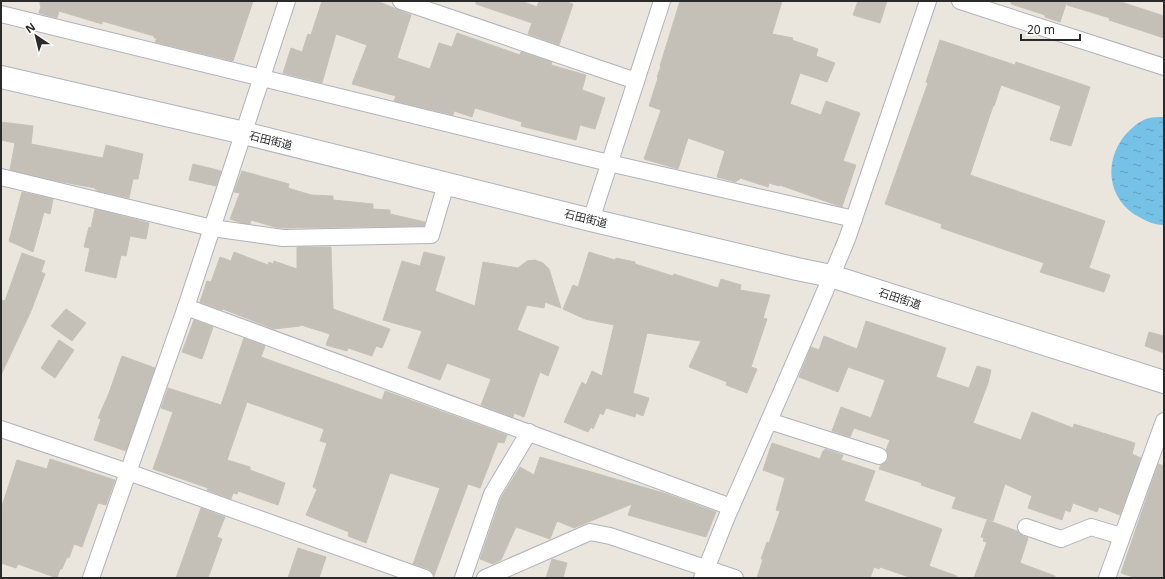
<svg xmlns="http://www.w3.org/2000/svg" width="1165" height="579" font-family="'Noto Sans','Noto Sans JP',sans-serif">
  <defs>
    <pattern id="water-ripples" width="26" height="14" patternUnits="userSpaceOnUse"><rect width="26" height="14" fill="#76c2e7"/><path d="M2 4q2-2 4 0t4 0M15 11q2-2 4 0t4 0" fill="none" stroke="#619ebb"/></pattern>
  </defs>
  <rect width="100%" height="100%" fill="#ebe6dd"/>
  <path fill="url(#water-ripples)" d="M1164 117V225C1155 225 1148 222 1141 218 1105 201 1102 155 1131 129 1136 124 1142 120 1149 118 1153 117 1159 117 1164 117Z"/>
  <g fill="#c4c0b8" stroke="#c6c2b7">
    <path d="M40 1H253L233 61 155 42 157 38H154V36L102 21V24L59 11 57 18 39 13 41 6 40 5Z"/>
    <path d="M322 1H377L411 15 397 58 430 69 439 43 452 47 457 33 520 55 521 52 552 62 551 65 586 75 582 90 605 98 595 129 580 125 576 140 521 126 522 122 475 108 472 117 454 111 453 115 394 101 396 96 352 84 367 45 336 34 322 83 283 73 291 48 302 52 308 34 311 35Z"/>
    <path d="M476 1H522L537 7 539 1H564L573 4 559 45 528 34 532 23 476 4Z"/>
    <path d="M680 1H782L772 34 793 38 792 40 818 49 816 56 835 63 827 82 800 73 790 104 821 115 826 101 860 113 843 161 856 165 842 207 780 185 779 186 769 183 768 187 740 178 739 180H737L736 182 717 177 725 151 688 138 678 169 644 159 661 110 649 106 658 78 657 77 661 66H660Z"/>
    <path d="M858 1H887L880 23 853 15Z"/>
    <path d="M1011 1H1067L1060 22 1045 17V15L1011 4Z"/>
    <path d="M1068 1H1118L1164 16V38L1109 20 1110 18 1067 5Z"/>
    <path d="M940 40 1015 65 1016 62 1090 87 1071 146 1050 140 1061 106 1001 85 994 106H993L970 175 1105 221 1089 268 1110 275 1104 292 1040 272 1044 263 941 228 942 224 885 204 928 83 926 82Z"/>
    <path d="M1 122 33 126 31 144 103 158 106 145 143 154 138 179H133L129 198 98 191 95 189V188L57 181 10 170 15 143 1 140Z"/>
    <path d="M193 164 221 171 216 186 189 180Z"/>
    <path d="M242 171 289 184 288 188 311 195 333 196V200L373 204V209L390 210V214L425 222 424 226 284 228 275 227 251 220 250 224 242 223 230 219 240 193 234 192Z"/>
    <path d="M22 192 53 199 50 214 44 212 33 252 9 241Z"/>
    <path d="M95 209 149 223 146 239 130 236 126 256 121 255 116 278 85 271 90 248 84 247 89 227 91 228Z"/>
    <path d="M297 247H331L333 309 390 329 382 348 376 346 372 356 348 348 347 351 326 345 330 334 301 325 300 326 274 329 223 309 222 310 200 302 207 281 211 282 220 257 231 261 234 252 268 265 269 262 273 264 274 261 297 269Z"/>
    <path d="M424 252 445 257 435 291 475 306 483 262 518 268 527 261 535 260 543 263 549 269 561 308 545 302 544 308 527 305 517 330 559 347 548 376 540 372 524 417 514 413 513 417 481 405 491 379 447 363 440 380 408 368 422 331 383 320 402 261 420 266Z"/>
    <path d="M589 252 615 260 616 258 635 262V264L673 276 674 274 718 288 721 279 741 285 740 290 770 295 763 318 767 319 751 367 757 369 747 393 726 385 727 382 689 367 701 341 647 333 633 393 649 398 643 416 636 413 635 417 606 408 603 415 600 413 593 429 591 427 588 432 564 422 582 382 586 385 592 371 602 376 614 325 585 319 563 309 573 285 578 287Z"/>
    <path d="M22 253 45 261 41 272 45 274 31 311 1 375V300L5 301Z"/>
    <path d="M66 309 86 323 72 341 51 326Z"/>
    <path d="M194 320 213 327 202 359 182 352Z"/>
    <path d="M866 321 946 348 936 377 969 388 977 366 991 370 988 383 973 423 1021 440 1032 412 1073 428 1074 424 1135 443 1132 454 1141 458 1120 515 1099 507 1097 512 1073 503 1070 512 1065 510 1062 520 1028 508 1032 496 1005 484 993 521 952 508 956 497 921 485 922 483 879 469 881 465 885 463 888 459V454L886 450 890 440 854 428 850 437 832 431 841 407 871 418 885 380 848 367 838 392 799 377 811 347 819 350 824 336 857 349Z"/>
    <path d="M1149 332 1164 336V353L1145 346Z"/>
    <path d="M244 338 265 346 261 357 382 400 385 391 507 435 504 443 498 442 480 488 468 484 434 576 432 572 429 569 413 564 440 488 390 473 366 543 348 536 349 532 306 515 317 489 313 487 327 443 320 441 324 429 247 402 227 460 250 467V470L285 483 278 505 238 491 237 494 233 493 231 499 207 490 208 488 153 469 173 412 161 408 168 388 221 405Z"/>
    <path d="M59 340 74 350 55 378 41 368Z"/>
    <path d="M122 356 155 368 126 451 94 440 101 419 98 418 109 393Z"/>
    <path d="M772 443 820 459 823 451H824L825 449 843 455 841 460 875 471 864 501 942 529 929 566 957 576V578H912L880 567 879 569 874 567 870 578H757L763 559H761L767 542 769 543 780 511 776 510 785 478 763 470Z"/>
    <path d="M540 457 667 494 716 512 706 537 628 515 632 504 574 528 557 521 550 539 516 527 501 560 493 564 480 559 501 498 520 467 534 475Z"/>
    <path d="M50 459 115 480 106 505 98 503 82 547 74 544 69 558 67 557 62 569H60L57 578 18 564 16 568 1 563V509L17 460 47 469Z"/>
    <path d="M1158 464 1164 466V578H1136L1121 573Z"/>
    <path d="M201 508 225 517 217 537 222 539 208 578H176Z"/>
    <path d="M987 520 1017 531 1023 536 1028 538 1020 563 1055 576V578H974L987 542 983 541 984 538 981 537Z"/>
    <path d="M298 548 326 557 319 578H288Z"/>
    <path d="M552 559 567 563 563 578H546Z"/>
  </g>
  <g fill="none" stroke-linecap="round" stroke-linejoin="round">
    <g stroke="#b0b2bd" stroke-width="18">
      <g id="street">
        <path d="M401 1 636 81"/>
        <path d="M960 1 1164 67"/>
        <path d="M1 14 609 163 854 219"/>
        <path d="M1 177 212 228 283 238 431 235 446 184"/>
        <path d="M591 220 662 1"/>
        <path d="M186 307 731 507"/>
        <path d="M769 421 879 456"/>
        <path d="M1 429 128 472 425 578"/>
        <path d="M1026 527 1061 539 1091 527 1121 536"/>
        <path d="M91 578 186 307 287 1"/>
        <path d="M463 578 492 494 529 432"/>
        <path d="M485 578 590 532 610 536 735 578"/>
        <path d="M702 578C713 554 721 529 732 505 771 416 810 328 847 239L928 1"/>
        <path d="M1107 578 1164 421"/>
      </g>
    </g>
    <g stroke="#b0b2bd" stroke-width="24">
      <path id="secondary" d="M1 77 244 133 591 220 797 269 831 276 1164 382"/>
    </g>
    <use href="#street" stroke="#fff" stroke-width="16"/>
    <use href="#secondary" stroke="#fff" stroke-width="22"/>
  </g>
  <g text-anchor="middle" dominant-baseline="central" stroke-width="3.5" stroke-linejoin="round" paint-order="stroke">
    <g font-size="11" fill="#2a2a2a" stroke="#fff">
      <text transform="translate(271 140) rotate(14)">石田街道</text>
      <text transform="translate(586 218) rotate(14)">石田街道</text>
      <text transform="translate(900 298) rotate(18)">石田街道</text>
    </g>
  </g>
  <rect width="1165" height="579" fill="none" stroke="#2a2a2a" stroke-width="4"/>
  <g transform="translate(36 36) rotate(325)" stroke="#ffffff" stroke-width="3" paint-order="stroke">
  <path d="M0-3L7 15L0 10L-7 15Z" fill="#2a2a2a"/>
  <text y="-6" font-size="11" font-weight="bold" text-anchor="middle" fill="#2a2a2a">N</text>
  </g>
  <path d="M1021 34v6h59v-6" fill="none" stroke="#2a2a2a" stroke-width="2"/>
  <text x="1027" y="34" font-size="12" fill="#2a2a2a" stroke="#ffffff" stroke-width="3" paint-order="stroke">20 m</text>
</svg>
